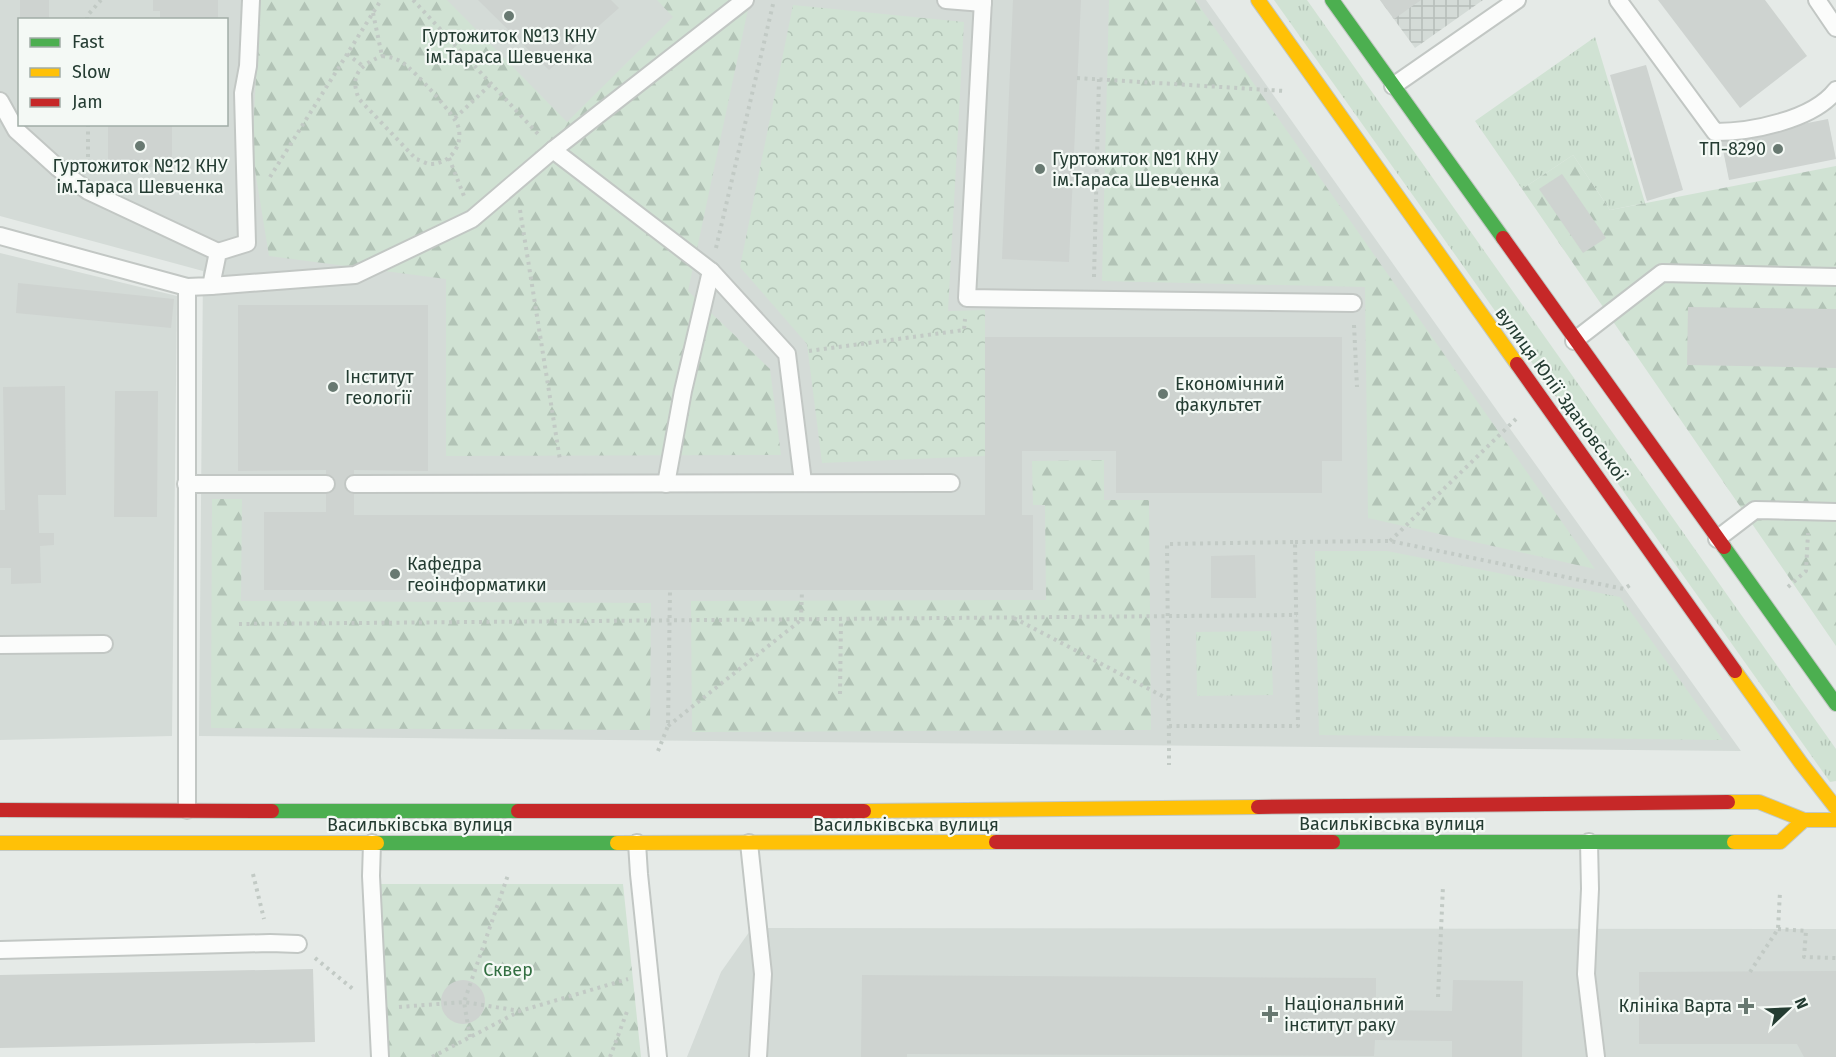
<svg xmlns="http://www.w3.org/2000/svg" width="1836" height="1057" font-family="'Fira Sans',sans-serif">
  <defs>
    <pattern id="industrial-grid" width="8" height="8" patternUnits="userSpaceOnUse" patternTransform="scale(1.5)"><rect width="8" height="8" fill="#d4dbd7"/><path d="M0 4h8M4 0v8" fill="none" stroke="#b6bdb9"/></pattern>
    <pattern id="grass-tufts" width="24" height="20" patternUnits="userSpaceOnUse" patternTransform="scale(1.5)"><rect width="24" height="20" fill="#d0e2d3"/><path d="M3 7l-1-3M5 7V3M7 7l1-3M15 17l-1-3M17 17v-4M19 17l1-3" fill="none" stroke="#b2c3b6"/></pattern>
    <pattern id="forest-firs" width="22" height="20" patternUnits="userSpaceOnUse" patternTransform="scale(1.5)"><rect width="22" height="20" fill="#d0e2d3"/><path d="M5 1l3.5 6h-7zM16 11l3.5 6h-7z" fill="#b2c3b6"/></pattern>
    <pattern id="park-crowns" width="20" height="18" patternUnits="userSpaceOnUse" patternTransform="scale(1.5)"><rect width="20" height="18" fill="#d0e2d3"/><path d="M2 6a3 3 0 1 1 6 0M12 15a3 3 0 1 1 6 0" fill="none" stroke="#b2c3b6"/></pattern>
  </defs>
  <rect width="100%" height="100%" fill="#e5eae7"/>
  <g fill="#d4dbd7" fill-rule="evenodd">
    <path d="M0 0H1206L1508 426 1741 751 199 736 203 271 0 216ZM20 20H226V124H20Z"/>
    <path d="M0 253 177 296 172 736 0 740Z"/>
    <path d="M752 928 1836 929V1057H687L721 972Z"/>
  </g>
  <path fill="url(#industrial-grid)" d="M1380 0H1483L1415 48Z"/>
  <g fill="url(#grass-tufts)">
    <path d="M1274 0H1307L1836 749V781L1830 782Z"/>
    <path d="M1595 37 1645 203 1610 210 1573 155 1522 189 1475 121Z"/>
    <path d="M1315 551H1387L1620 597 1723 740 1319 735Z"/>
    <path d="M1271 631 1273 695 1197 696 1196 632Z"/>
  </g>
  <g fill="url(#forest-firs)">
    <path d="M260 0H447L567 122 673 17 657 0H750L688 291 770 369 781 455 446 456V279L269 256 252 152Z"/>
    <path d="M1109 0H1195L1595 569 1368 518 1365 287 1102 281Z"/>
    <path d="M1573 155 1610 210 1836 166V646L1522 189Z"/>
    <path d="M1104 460V500H1149L1151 730 692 732 691 601 1046 600 1045 505H1033L1032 461Z"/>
    <path d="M212 499H242L241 601 651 603 650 730 211 728Z"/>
    <path d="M380 884H623L641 1057H389Z"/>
  </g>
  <path fill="url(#park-crowns)" d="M793 5 964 22 948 311 985 310V456L822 463 807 344 740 267Z"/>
  <g fill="#ced3d0">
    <rect x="20" y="0" width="29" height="20"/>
    <path d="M153 0H218V20H160V11H153Z"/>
    <path d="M478 0H611L619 8 549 70Z"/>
    <path d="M1013 0H1081L1069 262 1002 259Z"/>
    <path d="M1380 0H1421L1394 19Z"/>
    <path d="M1658 0H1765L1807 56 1740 108Z"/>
    <path d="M1646 65 1683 190 1647 201 1610 75Z"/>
    <path d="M1828 119 1836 159 1729 180 1721 140Z"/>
    <rect x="108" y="124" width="64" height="43"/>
    <path d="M1562 174 1606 238 1583 253 1539 189Z"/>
    <path d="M18 283 174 299 171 328 16 313Z"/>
    <path d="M238 305H428V471L354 470V515H985V337H1342V461H1322V493H1116V451H1022V515H1033V590H264V512H326V470L238 471Z"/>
    <path d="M1688 307 1836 309V368L1687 365Z"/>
    <path d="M65 386 66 495H38L39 533H54V545L40 546 41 583 11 584V568H0V510H5L3 387Z"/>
    <path d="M115 391H158L157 517H114Z"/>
    <path d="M1255 555 1256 598H1211V556Z"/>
    <path d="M313 969 315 1042 0 1048V975Z"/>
    <path d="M1836 971V1057H1804L1797 1044H1639V972Z"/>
    <path d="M862 975 1376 978V1010L1452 1011 1453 980 1523 981 1522 1057H1452V1041L1375 1040 1374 1056 907 1054V1057H861Z"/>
    <circle cx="463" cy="1002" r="22"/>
  </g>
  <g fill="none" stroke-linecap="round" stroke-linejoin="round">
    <g stroke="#c2c7c4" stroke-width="20">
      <g id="lane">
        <path d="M946 0 983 3"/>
        <path d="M983 0 967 298 1353 303"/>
        <path d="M1618 0 1715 132C1751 132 1813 120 1836 90"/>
        <path d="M1817 0 1836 28"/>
        <path d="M1393 86 1517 0"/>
        <path d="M0 101 16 130 58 168 88 191 218 252"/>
        <path d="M553 150 711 271 787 354 803 482"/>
        <path d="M0 236 187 287 211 286 218 252 247 243 243 93 248 66 251 0"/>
        <path d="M211 286 355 275 472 219 553 150 745 0"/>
        <path d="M1574 341 1662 273 1836 277"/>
        <path d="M186 484H326"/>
        <path d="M354 484 951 483"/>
        <path d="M666 484 683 391 711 271"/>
        <path d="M1717 539 1755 510 1836 512"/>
        <path d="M0 645 104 644"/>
        <path d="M187 810V287"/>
        <path d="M1589 842 1590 889 1586 974 1596 1057"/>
        <path d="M372 843 371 876 380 1057"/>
        <path d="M637 843 639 874 658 1057"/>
        <path d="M749 843 763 974 758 1057"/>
        <path d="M0 950 270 943 298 944"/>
      </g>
    </g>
    <g stroke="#c2c8c4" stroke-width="16">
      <g id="fast">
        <path d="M1332 0 1503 238"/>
        <path d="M1724 547 1836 704"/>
        <path d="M272 811H518"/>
        <path d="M1333 842H1734"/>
        <path d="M377 843H617"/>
      </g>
    </g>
    <g stroke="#c2c8c4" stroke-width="16">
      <g id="slow">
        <path d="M1258 0 1517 364"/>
        <path d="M1735 671 1801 763 1836 808"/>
        <path d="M1728 802H1759L1804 820H1836"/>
        <path d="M864 811 1258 807"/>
        <path d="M1734 842H1780L1804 820"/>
        <path d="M0 843H377"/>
        <path d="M617 843 996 842"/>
      </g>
    </g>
    <g stroke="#c2c8c4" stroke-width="16">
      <g id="jam">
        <path d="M1503 238 1724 547"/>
        <path d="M1517 364 1735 671"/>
        <path d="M1258 807 1728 802"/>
        <path d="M0 810 272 811"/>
        <path d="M518 811H864"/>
        <path d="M996 842H1333"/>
      </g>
    </g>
    <g stroke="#c2cac5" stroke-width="4" stroke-dasharray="3 4.5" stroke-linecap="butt">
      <path d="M413 0 538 134"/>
      <path d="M373 13 382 56"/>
      <path d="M87 20V16L101 0"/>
      <path d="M347 54 363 66"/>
      <path d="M382 56C390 57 396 58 403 63 414 70 455 115 458 126 464 145 450 165 429 164 425 163 420 160 416 159L359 99C349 75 360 65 382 56Z"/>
      <path d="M1077 78 1285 91"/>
      <path d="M455 118 491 84"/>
      <path d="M88 124V160"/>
      <path d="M449 158 464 196"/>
      <path d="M270 177 381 0"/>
      <path d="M520 210 560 460"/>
      <path d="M716 248 774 0"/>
      <path d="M1094 277 1099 79"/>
      <path d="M1354 325 1357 387"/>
      <path d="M809 351 964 330 965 319"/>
      <path d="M1390 541 1516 419"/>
      <path d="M1295 542 1390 541 1624 589 1633 583"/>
      <path d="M1788 587 1806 571 1808 533"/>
      <path d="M1014 618 1168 699"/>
      <path d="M801 620 802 590"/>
      <path d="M239 624 1297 615"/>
      <path d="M840 694 841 619"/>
      <path d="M668 726 801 620"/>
      <path d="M1169 726H1298L1295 542 1167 544 1169 745V765"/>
      <path d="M658 751 668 726 670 590"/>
      <path d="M253 874 264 919"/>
      <path d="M1778 929 1806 931 1804 957 1836 958"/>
      <path d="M315 958 353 989"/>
      <path d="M1750 972 1778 929 1780 892"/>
      <path d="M1438 997 1443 886"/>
      <path d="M399 1007 464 1002 520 1011"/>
      <path d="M470 1037 464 1002 508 875"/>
      <path d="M432 1057 520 1011 628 979"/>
      <path d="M610 1057 628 1009"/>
    </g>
    <use href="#lane" stroke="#fbfcfb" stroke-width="16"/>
    <use href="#fast" stroke="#4caf50" stroke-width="14"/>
    <use href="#slow" stroke="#ffc107" stroke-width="14"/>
    <use href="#jam" stroke="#c62828" stroke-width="14"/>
  </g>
  <g fill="#687971" stroke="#f4f9f5" stroke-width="2">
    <circle cx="509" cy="16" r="6"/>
    <circle cx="140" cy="146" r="6"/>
    <circle cx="1778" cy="149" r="6"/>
    <circle cx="1040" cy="169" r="6"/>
    <circle cx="333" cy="387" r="6"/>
    <circle cx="1163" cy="394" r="6"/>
    <circle cx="395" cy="574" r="6"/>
    <path d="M1743 997h6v6h6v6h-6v6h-6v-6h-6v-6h6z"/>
    <path d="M1267 1005h6v6h6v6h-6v6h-6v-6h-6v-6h6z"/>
  </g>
  <g text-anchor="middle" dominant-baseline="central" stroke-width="4.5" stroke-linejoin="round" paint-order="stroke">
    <g font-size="18" fill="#243c32" stroke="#f4f9f5" text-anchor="start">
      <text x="509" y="36" text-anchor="middle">Гуртожиток №13 КНУ<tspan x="509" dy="21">ім.Тараса Шевченка</tspan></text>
      <text x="1766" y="149" text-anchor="end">ТП-8290</text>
      <text x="1052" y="159">Гуртожиток №1 КНУ<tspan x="1052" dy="21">ім.Тараса Шевченка</tspan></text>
      <text x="140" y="166" text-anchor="middle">Гуртожиток №12 КНУ<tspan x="140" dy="21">ім.Тараса Шевченка</tspan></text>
      <text x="345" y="377">Інститут<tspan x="345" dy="21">геології</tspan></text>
      <text x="1175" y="384">Економічний<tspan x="1175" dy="21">факультет</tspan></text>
      <text x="407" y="564">Кафедра<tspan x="407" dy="21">геоінформатики</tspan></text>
      <text x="1284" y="1004">Національний<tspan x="1284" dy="21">інститут раку</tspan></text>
      <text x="1732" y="1006" text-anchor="end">Клініка Варта</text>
    </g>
    <g font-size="18" fill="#243c32" stroke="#f4f9f5">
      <text transform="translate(1561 394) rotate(54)">вулиця Юлії Здановської</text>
      <text x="1392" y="824">Васильківська вулиця</text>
      <text x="420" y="825">Васильківська вулиця</text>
      <text x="906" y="825">Васильківська вулиця</text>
    </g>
    <g font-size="18" fill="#326f41" stroke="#f4f9f5">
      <text x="508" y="970">Сквер</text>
    </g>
  </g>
  <rect x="18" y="18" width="210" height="108" fill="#f4f9f5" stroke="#a1ada7" stroke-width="1.5"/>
  <rect x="30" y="38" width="30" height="9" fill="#4caf50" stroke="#a1ada7" stroke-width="1.5"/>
  <text x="72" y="48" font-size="18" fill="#243c32">Fast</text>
  <rect x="30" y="68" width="30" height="9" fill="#ffc107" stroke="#a1ada7" stroke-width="1.5"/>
  <text x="72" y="78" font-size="18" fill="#243c32">Slow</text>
  <rect x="30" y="98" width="30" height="9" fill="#c62828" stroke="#a1ada7" stroke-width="1.5"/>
  <text x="72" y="108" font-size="18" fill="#243c32">Jam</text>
  <g transform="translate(1788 1009) rotate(67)" stroke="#f4f9f5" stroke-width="4.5" paint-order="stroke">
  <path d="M0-4.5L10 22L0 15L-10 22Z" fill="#243c32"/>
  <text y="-9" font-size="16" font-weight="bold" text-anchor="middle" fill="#243c32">N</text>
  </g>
</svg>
